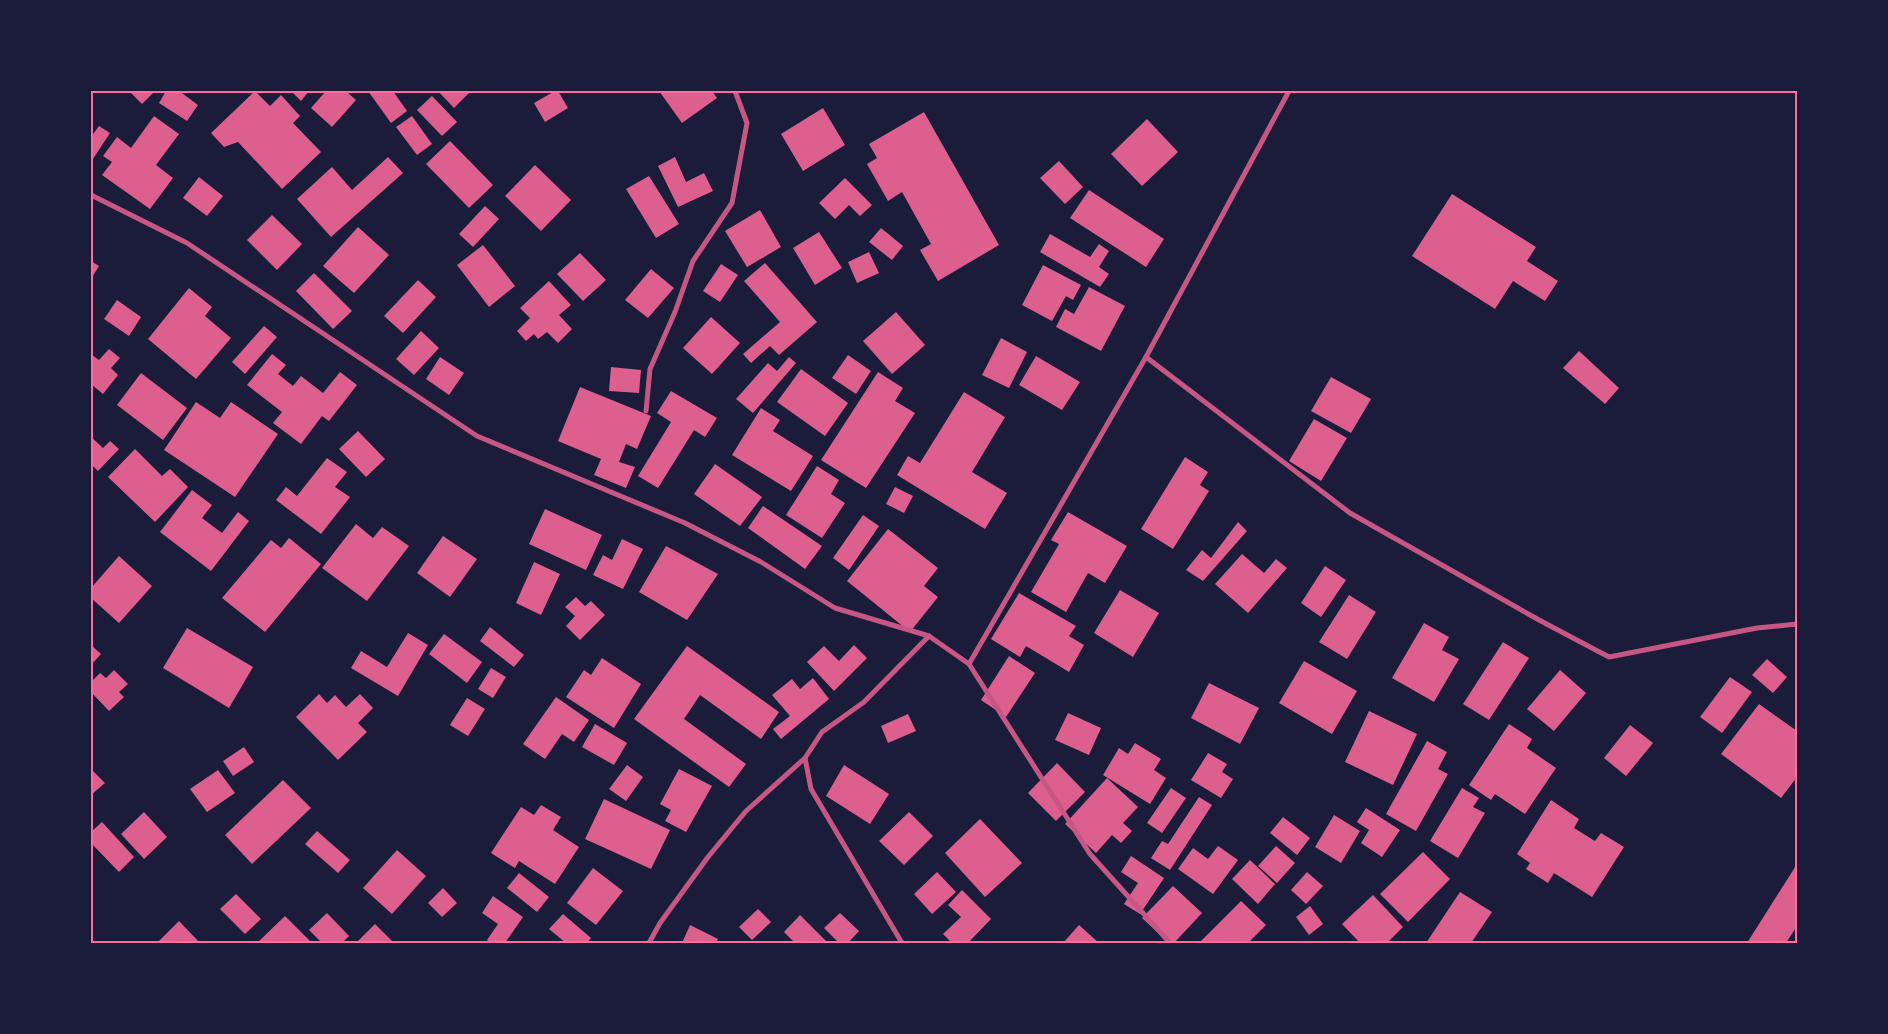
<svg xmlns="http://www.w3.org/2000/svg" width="1888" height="1034" font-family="Lato,sans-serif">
  <rect width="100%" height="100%" fill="#1b1b3a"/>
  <g fill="#dd5f8e">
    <path d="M129 91H155L142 104Z"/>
    <path d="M166 91H179L198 105 187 121 159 103Z"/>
    <path d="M255 91 270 106 281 95 300 116 293 123 321 152 282 189 238 142 224 147 211 133Z"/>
    <path d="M291 91H309L301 101Z"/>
    <path d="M326 91H350L348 93 356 100 332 127 311 108Z"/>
    <path d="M368 91H393L407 111 391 123Z"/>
    <path d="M438 91H471L454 108Z"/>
    <path d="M555 91H558L568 108 545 122 534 103Z"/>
    <path d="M659 91H712L717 98 682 123Z"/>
    <path d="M432 96 457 122 442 136 417 110Z"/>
    <path d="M823 108 845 145 803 171 781 134Z"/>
    <path d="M924 112 999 245 938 281 920 250 931 244 902 192 888 201 867 164 877 158 869 144Z"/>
    <path d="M154 116 179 134 156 165 173 178 150 209 102 175 112 162 103 156 117 137 131 148Z"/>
    <path d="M412 116 432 144 417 155 396 127Z"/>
    <path d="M1147 119 1178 152 1142 186 1111 154Z"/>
    <path d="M99 126 110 133 91 162V137Z"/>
    <path d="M450 141 493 185 469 208 426 164Z"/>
    <path d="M388 157 403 173 331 237 297 199 332 167 352 190Z"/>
    <path d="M675 157 686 182 704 173 713 191 678 207 658 166Z"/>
    <path d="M1059 161 1083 187 1065 204 1040 178Z"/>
    <path d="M535 165 571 200 541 231 505 196Z"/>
    <path d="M649 176 679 224 656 238 626 189Z"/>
    <path d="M199 177 223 196 207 216 183 198Z"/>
    <path d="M845 178 872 205 860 216 849 205 835 219 819 203Z"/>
    <path d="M1089 190 1164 239 1146 267 1070 218Z"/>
    <path d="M1452 194 1536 247 1527 261 1558 281 1545 301 1513 281 1495 309 1412 256Z"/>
    <path d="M485 206 499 219 473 247 459 234Z"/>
    <path d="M760 210 781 247 747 267 725 231Z"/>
    <path d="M272 215 302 244 277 270 247 240Z"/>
    <path d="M358 227 389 255 354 293 323 266Z"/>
    <path d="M881 228 903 246 892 260 869 242Z"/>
    <path d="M819 232 842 268 815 285 793 248Z"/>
    <path d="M1050 234 1090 257 1099 244 1109 251 1099 267 1109 274 1100 287 1040 252Z"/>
    <path d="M483 245 515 286 489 307 457 265Z"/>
    <path d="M869 252 879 273 857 283 848 262Z"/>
    <path d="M580 253 606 280 583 301 557 274Z"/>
    <path d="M91 261 99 266 91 279Z"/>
    <path d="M765 263 817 322 779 355 770 346 751 363 743 354 780 322 744 281Z"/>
    <path d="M721 264 738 275 720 302 703 291Z"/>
    <path d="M1043 265 1081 285 1073 300 1066 296 1052 321 1022 305Z"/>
    <path d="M651 269 674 288 648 318 625 300Z"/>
    <path d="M314 273 352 311 333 329 296 291Z"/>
    <path d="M418 280 436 297 403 333 384 316Z"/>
    <path d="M549 281 571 305 559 315 572 329 558 343 547 332 538 339 534 334 526 341 517 331 530 318 520 308Z"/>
    <path d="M1089 287 1125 306 1101 351 1056 327 1065 309 1074 314Z"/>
    <path d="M189 288 212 307 205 316 231 338 196 379 148 339Z"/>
    <path d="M117 300 141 317 129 336 104 319Z"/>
    <path d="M896 312 925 345 892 374 863 341Z"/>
    <path d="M711 317 740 343 712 374 683 348Z"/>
    <path d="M264 326 277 337 245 374 232 362Z"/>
    <path d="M421 331 439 348 414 375 396 359Z"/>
    <path d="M1001 338 1027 352 1009 388 982 375Z"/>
    <path d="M109 349 120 358 111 368 118 375 103 394 91 384V356L92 355 99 360Z"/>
    <path d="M1579 351 1619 388 1605 404 1563 368Z"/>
    <path d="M272 354 286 365 278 374 293 386 301 376 323 393 340 372 357 385 329 421 322 416 301 444 273 423 282 412 247 385Z"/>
    <path d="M848 355 871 371 856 394 832 378Z"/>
    <path d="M1036 356 1080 382 1062 410 1019 385Z"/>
    <path d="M440 357 464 373 449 395 426 379Z"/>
    <path d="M789 357 796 363 753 413 736 399 768 363 777 371Z"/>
    <path d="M611 367 641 370 639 393 609 391Z"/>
    <path d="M801 369 848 403 825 436 777 402Z"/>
    <path d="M878 372 903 388 895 401 915 413 866 488 821 460Z"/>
    <path d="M141 373 187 408 163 440 117 405Z"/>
    <path d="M1331 377 1371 399 1351 433 1311 411Z"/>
    <path d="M580 387 651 416 637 449 626 444 619 462 635 467 626 488 594 475 601 459 558 441Z"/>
    <path d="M671 391 717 418 705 437 694 430 658 488 638 476 671 422 657 413Z"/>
    <path d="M964 392 1005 417 972 472 1007 493 985 529 897 475 908 456 920 463Z"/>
    <path d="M196 402 220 418 231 402 278 434 235 497 164 450Z"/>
    <path d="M761 408 780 420 773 431 813 456 791 491 732 455Z"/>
    <path d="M1314 419 1347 438 1321 481 1289 461Z"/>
    <path d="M358 431 385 459 366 477 339 449Z"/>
    <path d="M91 437 103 448 110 441 119 449 98 471 91 464Z"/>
    <path d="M135 449 162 476 170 469 188 487 155 522 108 477Z"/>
    <path d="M1185 457 1208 472 1200 485 1209 491 1173 549 1141 529Z"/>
    <path d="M327 458 347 472 335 487 350 497 321 534 276 500 286 487 297 496Z"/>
    <path d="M715 464 762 497 740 526 694 494Z"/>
    <path d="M817 466 839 480 831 494 845 503 822 538 786 515Z"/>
    <path d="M895 487 913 496 904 513 886 504Z"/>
    <path d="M192 490 212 505 202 518 222 533 238 512 249 521 211 571 160 532Z"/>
    <path d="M763 506 822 546 805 569 748 528Z"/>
    <path d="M545 509 602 535 586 570 529 544Z"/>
    <path d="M1068 512 1127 546 1105 583 1088 573 1066 612 1031 592 1059 544 1051 540Z"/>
    <path d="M863 515 879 526 849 570 833 558Z"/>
    <path d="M1238 522 1247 531 1203 581 1186 570 1202 550 1211 558Z"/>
    <path d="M356 524 373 538 382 527 409 546 367 601 322 568Z"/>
    <path d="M888 529 938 568 924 586 938 597 910 632 847 581Z"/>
    <path d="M443 536 477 559 450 597 417 573Z"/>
    <path d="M289 538 321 564 265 632 222 598 271 540 281 548Z"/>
    <path d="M622 539 643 549 623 589 593 575 603 555 612 560Z"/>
    <path d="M666 546 718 574 687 620 639 592Z"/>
    <path d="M1242 554 1264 573 1276 559 1287 568 1248 613 1215 584Z"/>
    <path d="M119 556 152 586 119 623 91 598V588Z"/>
    <path d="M534 562 560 574 541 615 516 603Z"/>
    <path d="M1325 566 1346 580 1321 617 1301 603Z"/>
    <path d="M1120 590 1159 613 1133 657 1094 633Z"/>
    <path d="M1019 593 1076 626 1069 636 1084 645 1069 672 1026 646 1020 657 991 639Z"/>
    <path d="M1349 595 1376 612 1347 659 1319 642Z"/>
    <path d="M576 597 585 606 591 601 605 615 580 640 566 626 575 616 565 607Z"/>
    <path d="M1424 623 1449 637 1442 650 1459 659 1434 702 1392 678Z"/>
    <path d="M490 627 524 655 514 667 480 641Z"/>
    <path d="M187 628 253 667 229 708 163 668Z"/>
    <path d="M408 633 428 645 398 696 351 668 361 651 387 667Z"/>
    <path d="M444 634 482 662 467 683 429 654Z"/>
    <path d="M1503 642 1529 658 1489 720 1463 704Z"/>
    <path d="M91 645 101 654 91 665Z"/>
    <path d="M854 645 867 658 834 691 807 662 824 646 839 661Z"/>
    <path d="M687 646 779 712 761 739 700 695 684 719 746 764 729 787 634 719Z"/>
    <path d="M1009 656 1035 673 1006 717 981 700Z"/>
    <path d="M602 658 641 684 614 728 566 697 584 670 591 675Z"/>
    <path d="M1767 659 1787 677 1773 693 1752 675Z"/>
    <path d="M1304 661 1357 691 1332 734 1279 703Z"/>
    <path d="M491 668 506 677 493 698 478 689Z"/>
    <path d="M114 670 128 684 119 692 124 697 109 711 91 692V682L100 673 106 678Z"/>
    <path d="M1560 670 1586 693 1554 731 1527 709Z"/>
    <path d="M1730 677 1752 692 1722 733 1700 717Z"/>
    <path d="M813 678 829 699 781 739 773 729 790 716 772 695 792 679 800 689Z"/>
    <path d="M1209 683 1259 708 1240 744 1191 718Z"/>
    <path d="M319 694 327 703 335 695 346 707 360 694 373 708 358 723 367 732 338 760 296 717Z"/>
    <path d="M556 697 589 720 574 742 562 734 545 759 523 744Z"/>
    <path d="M467 698 485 709 468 736 450 725Z"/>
    <path d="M1759 704 1797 731V740L1795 742 1797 743V777L1781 798 1721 754Z"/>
    <path d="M1369 711 1417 734 1393 785 1345 762Z"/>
    <path d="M1068 713 1101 728 1089 755 1055 740Z"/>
    <path d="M908 714 916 731 888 743 881 726Z"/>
    <path d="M595 724 627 743 614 765 582 747Z"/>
    <path d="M1509 724 1532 739 1527 748 1556 768 1525 814 1495 794 1491 800 1469 785Z"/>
    <path d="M1630 725 1653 743 1626 776 1604 758Z"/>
    <path d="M1427 741 1447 752 1438 769 1448 774 1416 831 1386 814Z"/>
    <path d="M1135 743 1161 759 1154 770 1166 778 1150 804 1103 775 1119 748 1128 754Z"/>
    <path d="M244 747 254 762 233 776 223 761Z"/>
    <path d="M1208 753 1227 764 1222 772 1233 779 1221 798 1191 780Z"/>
    <path d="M1057 763 1085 792 1056 821 1028 793Z"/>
    <path d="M627 765 643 777 626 801 609 789Z"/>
    <path d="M844 765 889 794 870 824 826 796Z"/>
    <path d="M91 769 105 783 91 795Z"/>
    <path d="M679 769 712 786 686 832 665 821 671 810 660 804Z"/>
    <path d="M218 770 235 793 207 812 190 789Z"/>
    <path d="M1107 778 1138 807 1123 823 1132 831 1121 843 1112 835 1096 853 1065 824Z"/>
    <path d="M283 780 311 808 252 864 225 835Z"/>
    <path d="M1171 788 1186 798 1162 833 1147 823Z"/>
    <path d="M1462 788 1479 798 1473 807 1485 813 1458 858 1430 841Z"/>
    <path d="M1199 797 1212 805 1170 870 1151 858 1162 841 1168 844Z"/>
    <path d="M604 799 670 830 651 869 585 839Z"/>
    <path d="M1551 800 1579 819 1574 828 1595 841 1601 833 1624 847 1592 897 1554 873 1548 883 1526 869 1530 863 1517 854Z"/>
    <path d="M541 805 561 817 553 830 579 847 555 884 519 861 515 868 491 853 521 807 534 815Z"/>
    <path d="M1366 808 1400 830 1382 857 1361 843 1369 830 1357 822Z"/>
    <path d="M144 812 167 837 144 859 121 834Z"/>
    <path d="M909 812 933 836 904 865 879 841Z"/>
    <path d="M1334 815 1360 831 1341 863 1315 847Z"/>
    <path d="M1283 817 1310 838 1297 855 1270 833Z"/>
    <path d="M980 819 1022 863 985 897 945 853Z"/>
    <path d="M102 822 134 857 119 872 91 843V832Z"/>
    <path d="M317 831 350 860 338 873 305 844Z"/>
    <path d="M1218 846 1238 860 1213 894 1178 869 1193 848 1208 859Z"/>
    <path d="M1276 846 1295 863 1277 883 1258 866Z"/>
    <path d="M397 850 426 876 392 914 363 888Z"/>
    <path d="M1423 852 1450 879 1408 922 1380 894Z"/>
    <path d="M1131 856 1164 878 1140 914 1124 904 1138 883 1121 872Z"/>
    <path d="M1250 860 1275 884 1258 904 1232 879Z"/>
    <path d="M1797 864V926L1786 943H1747Z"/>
    <path d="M593 868 623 891 596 925 567 903Z"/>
    <path d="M937 872 956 892 932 914 914 894Z"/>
    <path d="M1307 872 1323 886 1306 904 1291 890Z"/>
    <path d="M519 873 549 897 537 912 507 888Z"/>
    <path d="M1173 886 1202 913 1174 943H1169L1142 918Z"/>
    <path d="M443 888 457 903 442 917 428 903Z"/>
    <path d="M962 890 991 919 968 943H952L943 934 961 917 948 905Z"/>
    <path d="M1460 892 1492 912 1471 943H1426Z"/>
    <path d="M236 894 261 919 245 934 220 909Z"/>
    <path d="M1373 895 1403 927 1387 943H1360L1342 924Z"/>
    <path d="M493 896 523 917 505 943H491L487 940 498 924 482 913Z"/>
    <path d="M1241 901 1266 925 1248 943H1199Z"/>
    <path d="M1310 906 1323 924 1309 935 1296 917Z"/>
    <path d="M758 909 771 922 752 940 739 927Z"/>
    <path d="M327 913 349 936 342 943H322L309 930Z"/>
    <path d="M840 913 859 931 848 943H839L824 928Z"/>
    <path d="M563 914 591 938 587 943H566L549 929Z"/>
    <path d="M800 915 828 943H795L784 932Z"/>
    <path d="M285 916 312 943H257Z"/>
    <path d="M179 921 200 943H157Z"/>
    <path d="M375 924 394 943H356Z"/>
    <path d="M690 925 718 939 716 943H682Z"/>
    <path d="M1079 925 1099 943H1063Z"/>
  </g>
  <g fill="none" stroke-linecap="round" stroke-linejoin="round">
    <g stroke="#c65784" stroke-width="5">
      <path d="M91 195 187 243 477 436 685 523 761 562 835 608 929 636 969 664 1090 854 1170 943"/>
      <path d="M1146 357 1350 513 1539 620 1609 657 1757 628 1797 624"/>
      <path d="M646 411 650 369 675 312 693 261 732 203 747 123 735 91"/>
      <path d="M969 664 1146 357 1289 91"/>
      <path d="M649 943 660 923 708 857 746 811 805 758"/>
      <path d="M902 943 811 789 805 758 822 732 864 702 929 636"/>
    </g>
  </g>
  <rect width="1888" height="1034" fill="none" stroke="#1b1b3a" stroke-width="185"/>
  <rect x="92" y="92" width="1704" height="850" fill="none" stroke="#ff6b9d" stroke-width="2"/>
</svg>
